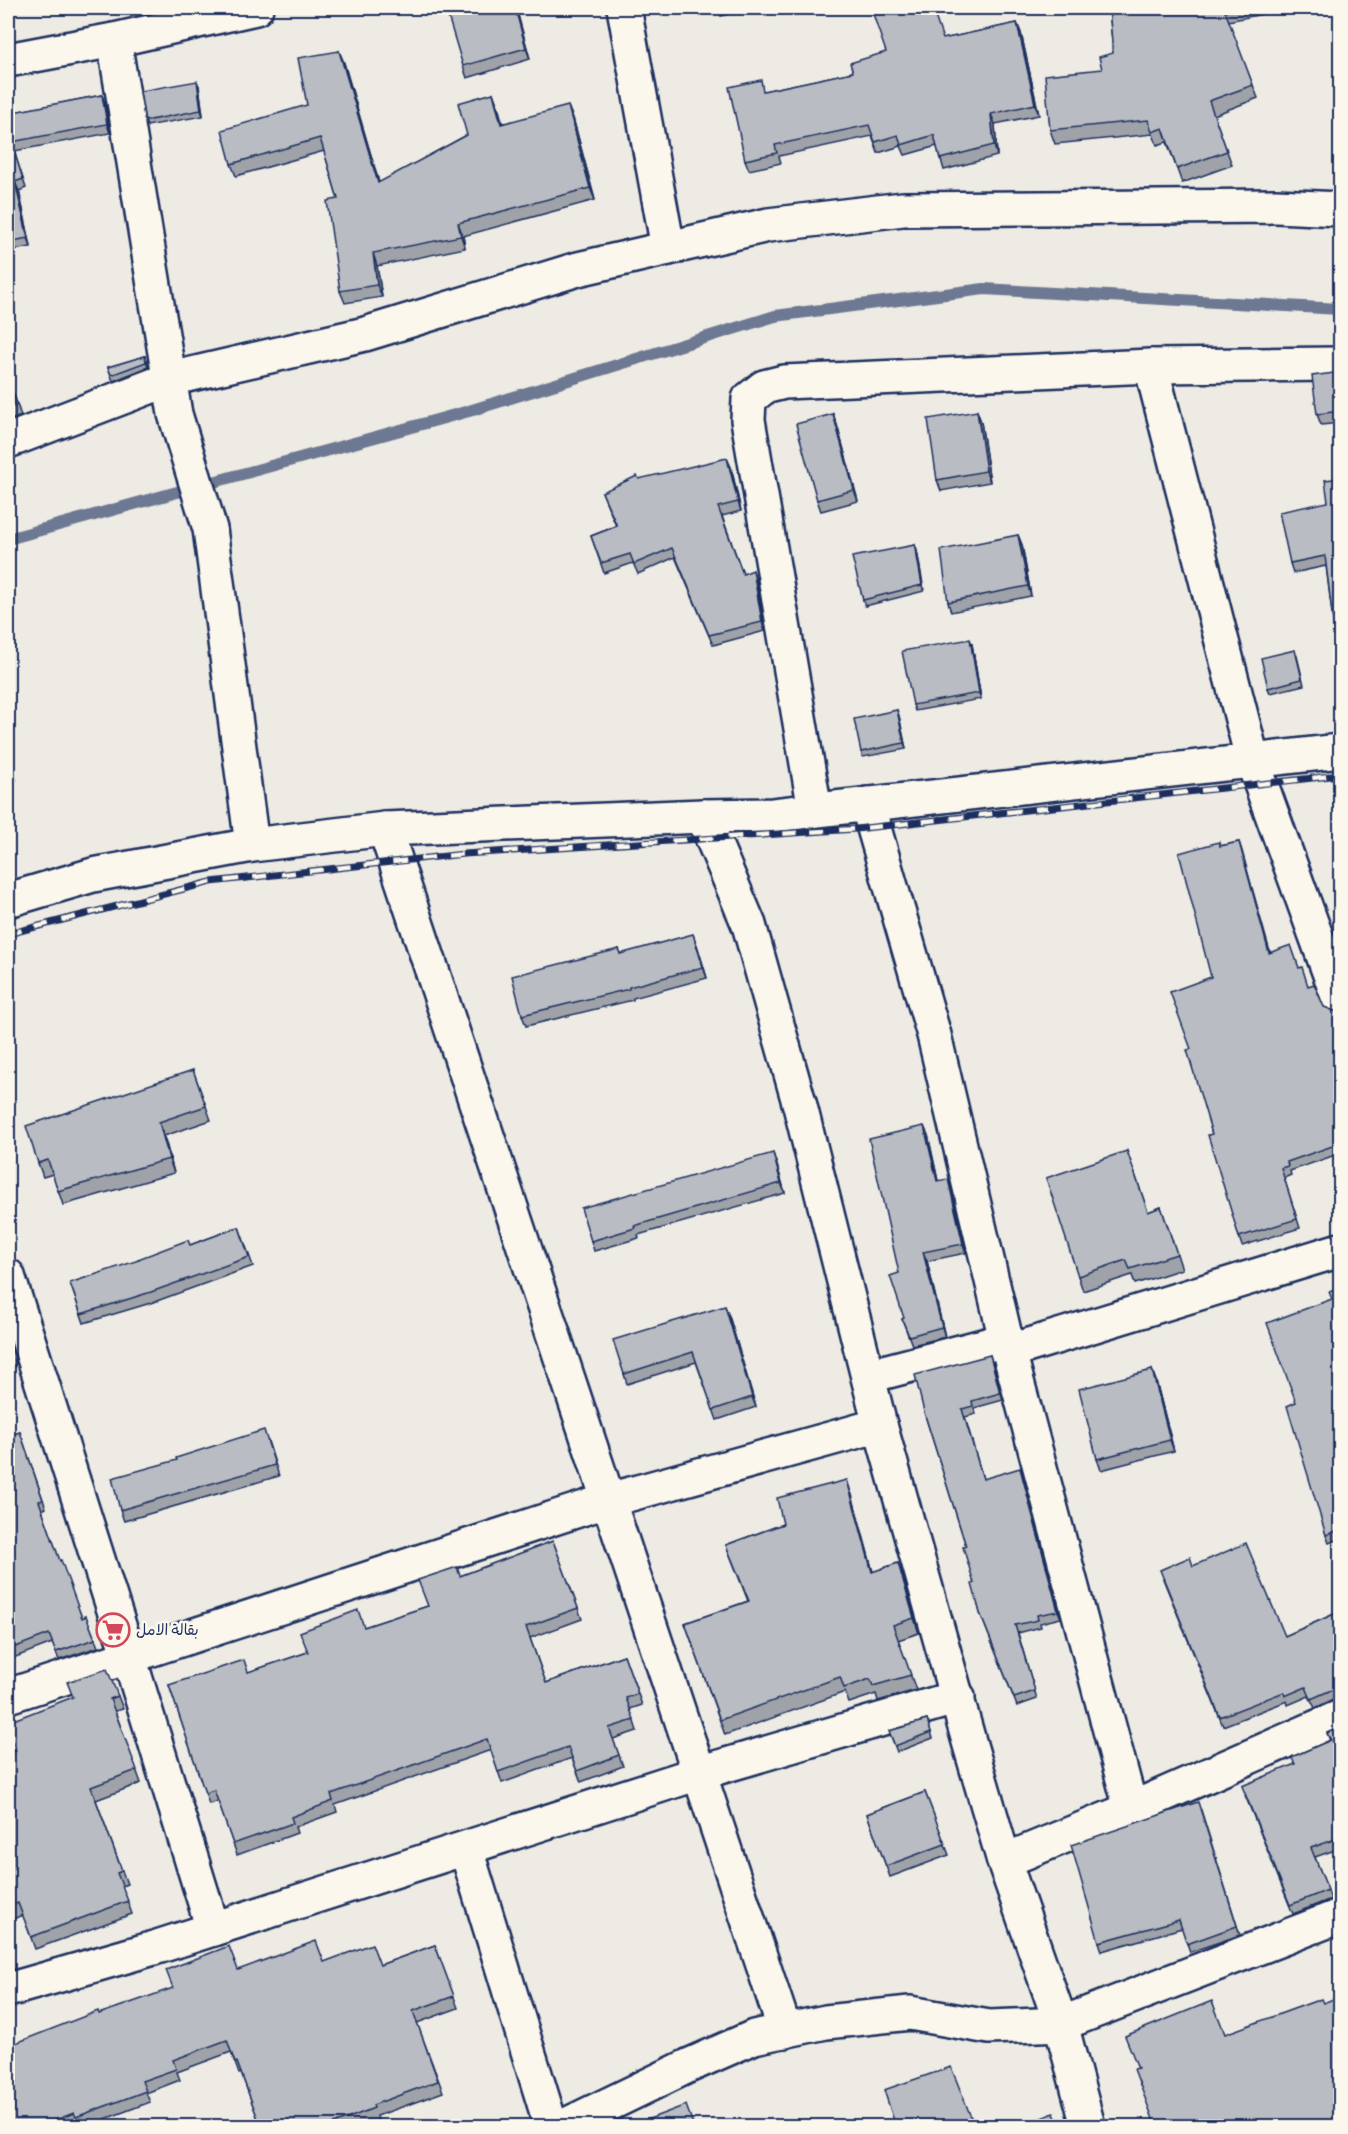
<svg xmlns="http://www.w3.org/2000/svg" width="1348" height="2134" font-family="Pangolin,'Playpen Sans Arabic',sans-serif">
  <rect width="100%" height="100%" fill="#eeebe4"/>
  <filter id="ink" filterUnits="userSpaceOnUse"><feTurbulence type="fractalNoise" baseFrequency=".0167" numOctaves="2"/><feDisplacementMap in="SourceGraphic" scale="12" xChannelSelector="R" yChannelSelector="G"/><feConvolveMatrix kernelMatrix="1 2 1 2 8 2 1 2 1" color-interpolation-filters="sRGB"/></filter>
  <g filter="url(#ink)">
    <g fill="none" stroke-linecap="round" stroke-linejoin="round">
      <path stroke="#6d7892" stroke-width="12" d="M8 539 469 411 775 316 984 289 1340 309"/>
      <g stroke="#1b2f5e" stroke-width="38">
        <g id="street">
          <path d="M624 8 668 248"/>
          <path d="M114 40 175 414 210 529 252 845"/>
          <path d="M1151 366 1253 762 1340 1002"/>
          <path d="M8 441 170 379 365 334 578 269 768 225 903 209 1276 206 1340 209"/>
          <path d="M867 804 934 1035 1006 1340 1131 1809"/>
          <path d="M815 810 748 420 749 399 764 387 784 382 1151 366 1340 364"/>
          <path d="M703 816 749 925 800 1106 880 1425 970 1745 1004 1861 1061 2024 1088 2126"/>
          <path d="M385 829 785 2031"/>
          <path d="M8 900 93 875 252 845 385 829 703 816 773 815 1340 751"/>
          <path d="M8 1276 129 1657 213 1929"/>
          <path d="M1010 1351 1340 1250"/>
          <path d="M869 1376 1006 1340"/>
          <path d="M8 1696 609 1500 880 1425"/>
          <path d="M466 1849 551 2126"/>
          <path d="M1004 1861 1131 1809 1340 1717"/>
          <path d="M8 1990 154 1948 699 1773 958 1697"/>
          <path d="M564 2126 688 2066 754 2037 826 2022 910 2013 989 2027 1061 2024 1340 1916"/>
        </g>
      </g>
      <g stroke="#1b2f5e" stroke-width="38">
        <path id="secondary" d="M8 60 114 40 256 8"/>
      </g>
      <use href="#street" stroke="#fbf7ec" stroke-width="33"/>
      <use href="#secondary" stroke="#fbf7ec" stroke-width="33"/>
      <g stroke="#1b2f5e" stroke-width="7">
        <path id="rail" d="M8 934 211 882 464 854 856 829 1340 775"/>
      </g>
      <use href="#rail" stroke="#fbf7ec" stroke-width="4.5" stroke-dasharray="14" stroke-linecap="butt"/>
    </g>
    <g fill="#9fa2a8" stroke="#1b2f5e" stroke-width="1.5">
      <path d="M516 8 530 59 467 78 463 66Z"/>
      <path d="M718 8H750L721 16Z"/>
      <path d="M1109 8H1293L1228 21 1258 98 1214 115 1232 165 1182 183 1167 142 1157 145 1153 134 1055 144 1050 130 1102 69 1113 53Z"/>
      <path d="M1017 23 1021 33 1039 115 995 124 997 156 944 170 937 146 905 155 901 146 878 153 872 136 779 156 781 163 749 170 745 160 765 91 853 72 943 39Z"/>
      <path d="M339 51 344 63 379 183 467 135 493 93 502 123 573 118 595 200 463 236 465 248 377 266 382 297 345 303 340 291 338 199 324 151 236 176 231 164 307 105Z"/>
      <path d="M199 86 203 116 147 126 145 121Z"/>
      <path d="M102 95 105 104 110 133 14 151 26 188 19 191 31 247 8 251V113Z"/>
      <path d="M145 356 148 367 113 381 108 367Z"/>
      <path d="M1341 372V423L1321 425 1317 414Z"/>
      <path d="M8 376 21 416 8 421Z"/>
      <path d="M977 411 981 422 990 482 941 491 937 480Z"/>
      <path d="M833 414 837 425 858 501 821 511 817 500Z"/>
      <path d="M731 467 741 511 722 516 743 574 756 580 765 631 713 645 675 557 638 574 633 563 604 573 591 536 616 526 602 492 639 479Z"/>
      <path d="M1341 478V655H1340L1336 645 1326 566 1293 573 1290 563 1328 502Z"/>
      <path d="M1018 535 1022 545 1031 596 951 612 948 602Z"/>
      <path d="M915 545 917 551 924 591 865 606 863 600Z"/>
      <path d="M972 644 981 699 915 711 913 705Z"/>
      <path d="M1297 656 1304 685 1270 693 1268 688Z"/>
      <path d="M897 710 899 716 906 749 863 757 861 752Z"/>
      <path d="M8 752 16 780 8 783Z"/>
      <path d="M1239 842 1270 952 1299 968 1308 986 1324 1007 1334 1011H1341V1153L1290 1171 1291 1175 1284 1178 1300 1228 1242 1246 1239 1237 1212 1134 1191 1049 1211 977 1220 846Z"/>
      <path d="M697 945 707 978 633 998V1000L526 1026 522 1015 619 949 621 954Z"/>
      <path d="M193 1070 211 1120 164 1136 174 1173 63 1205 53 1174 43 1177 38 1163Z"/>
      <path d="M928 1135 938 1181 951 1188 966 1253 927 1261 945 1337 912 1345 902 1319 904 1318 899 1273Z"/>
      <path d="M1127 1151 1148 1212 1161 1207 1182 1269 1135 1284 1132 1275 1083 1291 1078 1276Z"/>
      <path d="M776 1162 785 1193 638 1235 639 1238 594 1251 591 1241Z"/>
      <path d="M239 1227 253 1266 154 1302 84 1323 70 1283 190 1245Z"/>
      <path d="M1341 1288V1538L1329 1543 1326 1535 1296 1402Z"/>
      <path d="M729 1316 756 1407 717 1420 696 1362 627 1384 624 1374Z"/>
      <path d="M8 1336 16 1364 8 1367Z"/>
      <path d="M990 1355 1003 1400 974 1408 976 1414 965 1417 983 1479 1023 1475 1061 1618 1040 1623 1041 1627 1018 1633 1037 1699 1017 1706 980 1613 966 1546 924 1412Z"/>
      <path d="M1152 1370 1156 1381 1174 1451 1101 1470 1097 1459Z"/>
      <path d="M20 1432 46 1508 42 1510 60 1561 82 1618 86 1616 98 1647 59 1660 52 1643 8 1660V1436Z"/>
      <path d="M268 1441 279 1476 124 1521 120 1510Z"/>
      <path d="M852 1495 873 1572 898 1563 903 1577 919 1633 898 1640 916 1690 878 1701 876 1694 849 1703 845 1692 725 1735 685 1623 748 1601 726 1545 783 1524Z"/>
      <path d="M553 1541 582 1619 530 1638 546 1683 624 1655 642 1705 630 1709 637 1731 613 1739 623 1766 581 1782 572 1758 502 1783 491 1750 335 1805 337 1812 295 1827 297 1833 237 1855 218 1801 209 1804 169 1685 249 1672 308 1652 364 1627 428 1606 460 1576Z"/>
      <path d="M1193 1566 1285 1636 1341 1611V1699L1332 1700 1315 1708 1309 1696 1288 1705 1287 1701 1223 1726 1163 1579Z"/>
      <path d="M118 1696 123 1709 115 1711 141 1783 96 1800 127 1884 122 1886 132 1914 35 1949 23 1915 8 1921V1755L16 1751 8 1730Z"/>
      <path d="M927 1720 933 1738 897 1752 889 1731Z"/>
      <path d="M1341 1727V1848L1315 1857 1331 1899 1293 1914 1245 1795 1295 1765 1292 1757 1330 1741 1327 1733Z"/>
      <path d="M925 1792 949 1855 890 1877 867 1814Z"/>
      <path d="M1201 1810 1240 1935 1190 1952 1182 1928 1102 1951 1099 1942Z"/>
      <path d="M435 1945 458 2008 417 2023 443 2092 377 2116 378 2120 360 2127H261L241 2073 239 2074 231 2052 177 2072 180 2080 146 2093 150 2102 84 2127H79L78 2124 73 2127H8L99 2014 238 1970 324 1962 380 1965Z"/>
    </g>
    <g fill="#828488" stroke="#1b2f5e" stroke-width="1.5">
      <path d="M515 8H516L530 59 526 48Z"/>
      <path d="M1017 23 1021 33 1039 115 1035 104Z"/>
      <path d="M339 51 344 63 383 196 378 183Z"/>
      <path d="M197 81 199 86 203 116 201 110Z"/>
      <path d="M493 93 498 106 506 136 501 124Z"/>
      <path d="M102 95 105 104 110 133 107 124Z"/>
      <path d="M568 106 573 118 595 200 590 188Z"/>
      <path d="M991 114 995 124 997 156 994 145Z"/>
      <path d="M15 182 19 191 31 247 28 238Z"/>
      <path d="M458 223 463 236 465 248 461 236Z"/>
      <path d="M373 253 377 266 382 297 377 285Z"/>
      <path d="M977 411 981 422 990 482 986 471Z"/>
      <path d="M833 414 837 425 858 501 854 490Z"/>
      <path d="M727 458 731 467 741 511 738 502Z"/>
      <path d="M1018 535 1022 545 1031 596 1028 586Z"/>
      <path d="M915 545 917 551 924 591 922 585Z"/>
      <path d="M753 570 756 580 765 631 762 622Z"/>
      <path d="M970 639 972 644 981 699 979 693Z"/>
      <path d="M897 710 899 716 906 749 904 743Z"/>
      <path d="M8 752 16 780 8 756Z"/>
      <path d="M1239 842 1242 851 1272 962 1269 953Z"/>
      <path d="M693 934 697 945 707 978 703 967Z"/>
      <path d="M159 1122 164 1136 174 1173 169 1159Z"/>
      <path d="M924 1126 928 1135 940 1190 937 1181Z"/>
      <path d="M773 1153 776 1162 785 1193 781 1183Z"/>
      <path d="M948 1179 951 1188 966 1253 963 1244Z"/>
      <path d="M923 1252 927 1261 945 1337 942 1327Z"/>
      <path d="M725 1306 729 1316 756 1407 752 1397Z"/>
      <path d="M1152 1370 1156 1381 1174 1451 1170 1440Z"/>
      <path d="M1020 1468 1023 1475 1061 1618 1058 1611Z"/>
      <path d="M847 1480 852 1495 877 1587 872 1572Z"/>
      <path d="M898 1563 903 1577 919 1633 914 1618Z"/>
    </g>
    <g fill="#b9bcc3" stroke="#1b2f5e" stroke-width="1.5">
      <path d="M477 8H515L526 48 463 66 448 16Z"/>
      <path d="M871 8H932L943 39 1017 23 1035 104 991 114 994 145 940 159 934 135 901 145 898 135 875 142 869 125 775 145 777 153 745 160 729 87 761 80 763 91 853 72 850 63 886 52Z"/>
      <path d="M1109 8H1224L1253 85 1209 101 1227 151 1177 169 1163 128 1152 132 1148 120 1050 130 1045 75 1102 69 1099 57 1113 53Z"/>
      <path d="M339 51 378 183 467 135 458 103 493 93 501 124 568 106 590 188 458 223 461 236 373 253 377 285 340 291 327 201 338 199 320 138 231 164 222 130 307 105 298 58Z"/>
      <path d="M197 81 201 110 145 121 140 91Z"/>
      <path d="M102 95 107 124 11 142 23 179 15 182 28 238 8 242V113Z"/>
      <path d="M145 356 146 362 111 375 108 367Z"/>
      <path d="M1341 372V411L1317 414 1312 376Z"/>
      <path d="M8 377 17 405 8 409Z"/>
      <path d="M977 411 986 471 937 480 928 419Z"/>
      <path d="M833 414 854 490 817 500 796 424Z"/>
      <path d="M727 458 738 502 718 507 743 574 753 570 762 622 709 635 672 548 634 564 630 554 601 563 591 536 617 526 602 492 637 476 639 479Z"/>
      <path d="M1341 478V645H1336L1325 556 1290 563 1279 512 1328 502 1325 480Z"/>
      <path d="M1018 535 1028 586 948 602 941 550Z"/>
      <path d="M915 545 922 585 863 600 852 557Z"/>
      <path d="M970 639 979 693 913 705 902 651Z"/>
      <path d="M1295 650 1302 679 1268 688 1261 658Z"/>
      <path d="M897 710 904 743 861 752 854 719Z"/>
      <path d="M1219 842 1220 846 1239 842 1269 953 1291 945 1299 968 1302 967 1308 986 1314 984 1324 1007 1334 1011H1341V1074L1337 1076 1341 1085V1143L1287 1162 1288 1166 1281 1168 1297 1219 1239 1237 1208 1135 1212 1134 1187 1050 1191 1049 1170 992 1211 977 1179 853Z"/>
      <path d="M693 934 703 967 629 987V989L522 1015 512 976 619 949 620 954Z"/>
      <path d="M193 1070 206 1106 159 1122 169 1159 58 1191 48 1160 38 1163 26 1126Z"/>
      <path d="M924 1126 937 1181 948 1179 963 1244 923 1252 942 1327 909 1336 902 1319 904 1318 890 1276 899 1273 869 1139Z"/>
      <path d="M1127 1151 1148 1212 1161 1207 1177 1254 1130 1269 1126 1260 1078 1276 1046 1178Z"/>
      <path d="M773 1153 781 1183 634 1226 635 1228 591 1241 581 1208Z"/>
      <path d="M239 1227 249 1257 151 1292 81 1314 70 1283 139 1260 138 1259 188 1240 190 1245Z"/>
      <path d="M1341 1288V1529L1326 1535 1287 1406 1296 1402 1267 1323 1332 1299 1329 1292Z"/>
      <path d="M725 1306 752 1397 713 1410 693 1352 624 1374 613 1340Z"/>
      <path d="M8 1339 10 1348 8 1349Z"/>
      <path d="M990 1355 1000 1393 972 1401 973 1406 962 1409 983 1479 1020 1468 1058 1611 1037 1615 1038 1620 1015 1625 1035 1691 1014 1698 980 1613 972 1584 974 1583 963 1547 966 1546 924 1412 915 1375Z"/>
      <path d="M1152 1370 1170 1440 1097 1459 1079 1389Z"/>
      <path d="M264 1430 275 1465 120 1510 112 1478 177 1460 176 1458Z"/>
      <path d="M20 1432 43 1500 39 1501 60 1561 61 1560 82 1618 86 1616 95 1639 56 1652 49 1634 8 1650V1436Z"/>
      <path d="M847 1480 872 1572 898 1563 914 1618 893 1625 911 1675 873 1686 870 1679 844 1688 840 1677 720 1720 685 1623 749 1601 726 1545 783 1524 777 1498Z"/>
      <path d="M553 1541 578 1608 526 1627 546 1683 624 1655 638 1694 626 1698 634 1720 609 1728 619 1755 577 1771 568 1747 498 1772 487 1739 331 1794 333 1801 291 1817 293 1823 233 1844 214 1790 205 1793 169 1685 244 1660 248 1672 308 1652 300 1632 358 1610 364 1627 428 1606 418 1580 457 1567 460 1576Z"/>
      <path d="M1246 1543 1285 1636 1341 1611V1690L1338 1689 1329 1691 1311 1699 1306 1687 1285 1696 1284 1692 1220 1717 1160 1570 1190 1557 1193 1566Z"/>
      <path d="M107 1669 118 1696 110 1699 137 1770 91 1787 122 1871 117 1873 128 1901 31 1937 18 1903 8 1907V1755L16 1751 8 1729V1722L73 1697 67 1682Z"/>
      <path d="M927 1720 931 1732 895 1746 889 1731Z"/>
      <path d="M1341 1727V1837L1311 1848 1328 1890 1290 1905 1242 1786 1295 1764 1292 1757 1331 1740 1327 1733Z"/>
      <path d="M925 1792 945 1844 886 1866 867 1814Z"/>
      <path d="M1198 1802 1237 1926 1187 1944 1179 1920 1099 1942 1071 1845Z"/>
      <path d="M316 1941 324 1962 372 1944 380 1965 435 1945 454 1996 413 2011 438 2081 373 2105 374 2108 326 2127H261L237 2062 235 2063 227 2040 173 2060 176 2069 142 2081 146 2091 76 2117 74 2113 37 2127H8V2046L98 2011 99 2014 173 1988 166 1970 229 1946 238 1970Z"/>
      <path d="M1341 1996V2127H1156L1134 2069 1138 2068 1125 2036 1212 2001 1225 2034 1321 1999 1323 2003Z"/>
      <path d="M951 2067 975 2127H896L884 2090Z"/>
      <path d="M686 2105 694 2127H628Z"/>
      <path d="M1054 2113 1059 2127H1019Z"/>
      <path d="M743 2121 745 2127H728Z"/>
    </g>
  </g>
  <defs>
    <g id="supermarket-ring" transform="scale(1.725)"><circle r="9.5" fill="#fbf7ec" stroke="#d1495b" stroke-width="1.5"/><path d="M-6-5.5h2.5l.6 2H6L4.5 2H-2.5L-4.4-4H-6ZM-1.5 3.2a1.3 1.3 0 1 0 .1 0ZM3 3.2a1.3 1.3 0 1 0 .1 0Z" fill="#d1495b"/></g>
  </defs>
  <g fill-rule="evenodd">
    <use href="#supermarket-ring" x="113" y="1630"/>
  </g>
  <g text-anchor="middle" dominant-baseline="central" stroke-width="5" stroke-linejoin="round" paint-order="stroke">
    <g font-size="15" fill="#1b2f5e" stroke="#fbf7ec" text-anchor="start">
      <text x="136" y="1630">بقالة الامل</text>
    </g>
  </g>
  <rect width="1348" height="2134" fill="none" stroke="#fbf7ec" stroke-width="30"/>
  <rect x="15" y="15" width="1318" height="2104" fill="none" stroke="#1b2f5e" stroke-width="2" filter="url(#ink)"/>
</svg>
